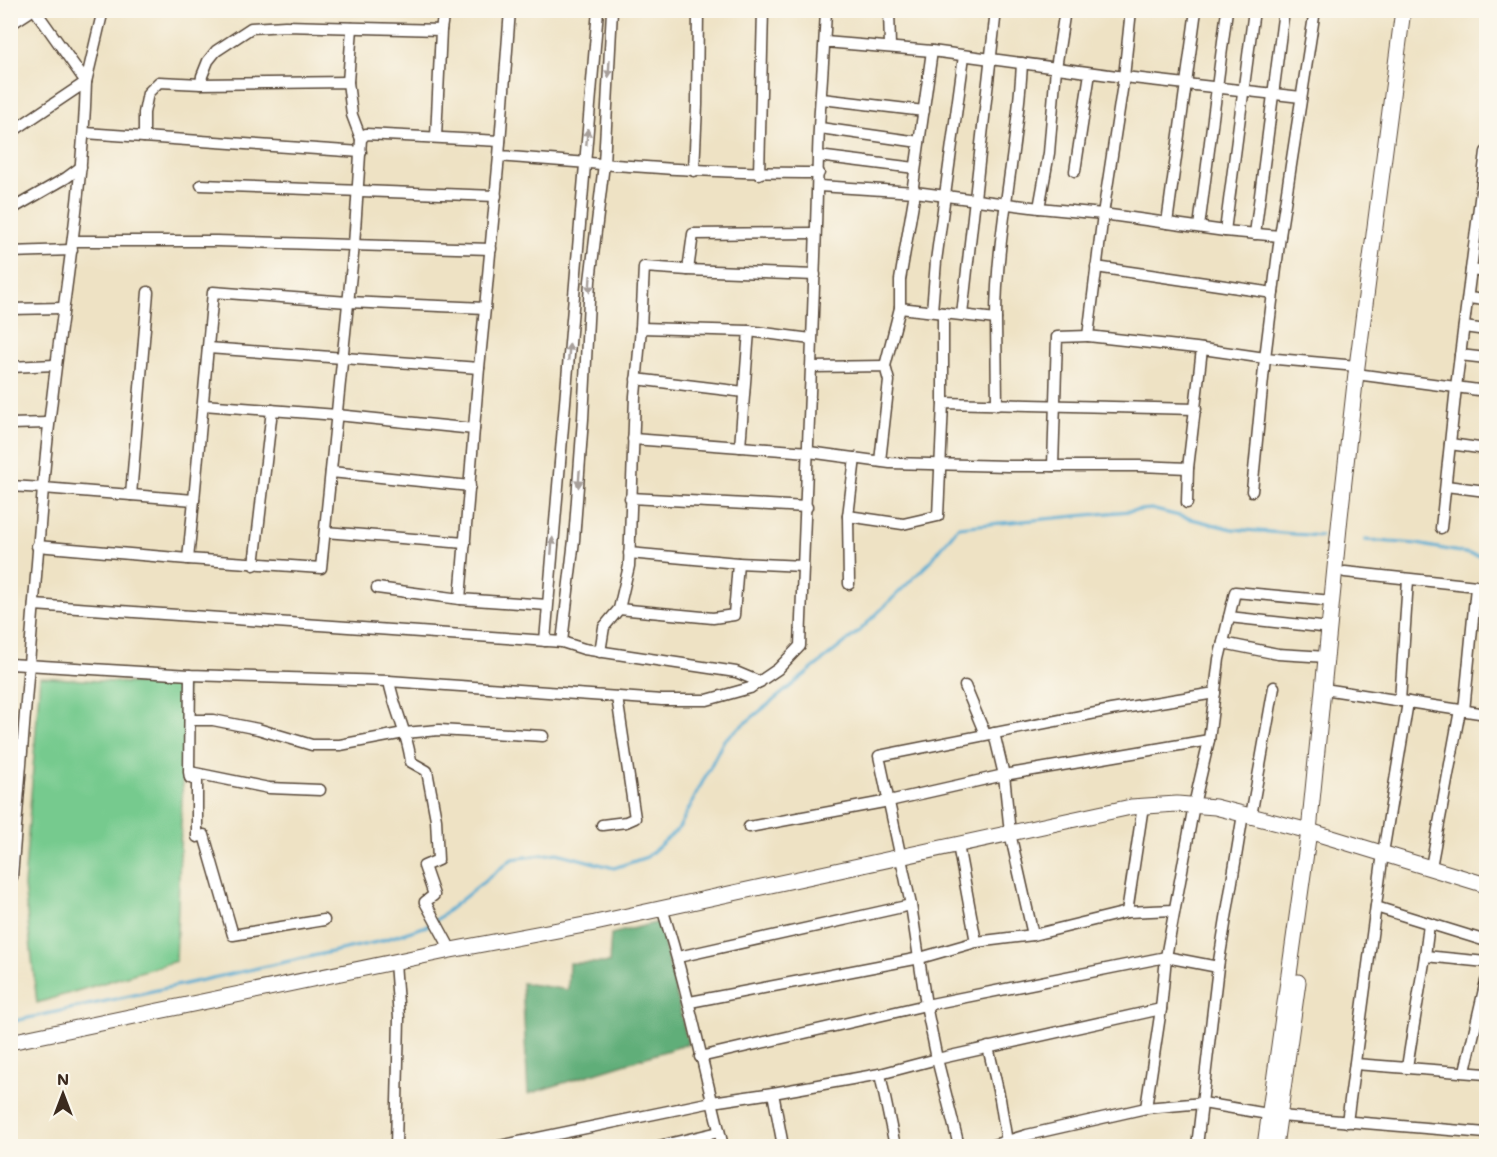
<svg xmlns="http://www.w3.org/2000/svg" width="1497" height="1157" font-family="Mali,sans-serif">
  <rect width="100%" height="100%" fill="#fbf7ec"/>
  <filter id="ink" filterUnits="userSpaceOnUse"><feTurbulence type="fractalNoise" baseFrequency=".0167" numOctaves="2"/><feDisplacementMap in="SourceGraphic" scale="12" xChannelSelector="R" yChannelSelector="G"/><feConvolveMatrix kernelMatrix="1 2 1 2 8 2 1 2 1" color-interpolation-filters="sRGB"/></filter>
  <filter id="wash" filterUnits="userSpaceOnUse"><feTurbulence type="fractalNoise" baseFrequency=".008" numOctaves="4" result="noise"/><feDisplacementMap in="SourceGraphic" scale="24" xChannelSelector="R" yChannelSelector="G"/><feGaussianBlur stdDeviation="1.35" result="paint"/><feColorMatrix in="noise" values="0 0 0 0 0 0 0 0 0 0 0 0 0 0 0 0 0 1.4 0 .05"/><feComposite in="paint" operator="in"/></filter>
  <g filter="url(#wash)">
    <rect width="100%" height="100%" fill="#eee2c4"/>
    <path fill="#76ca8e" stroke="#587a56" stroke-width="1.5" d="M40 677 186 687 176 961 37 1003 24 886Z"/>
    <path fill="#60ae79" stroke="#4e6c4c" stroke-width="1.5" d="M659 922 688 1044 528 1094 522 983 568 990 569 963H609L611 934Z"/>
    <g fill="none" stroke-linecap="round" stroke-linejoin="round">
      <g stroke="#56abd2" stroke-width="3">
        <path d="M1365 540 1417 544 1486 557"/>
        <path d="M10 1022 377 942 430 925 512 859 557 853 614 868 647 857 679 828 724 740 858 632 929 563 958 527 1151 509 1232 529 1321 536"/>
      </g>
    </g>
  </g>
  <g filter="url(#ink)">
    <g fill="none" stroke-linecap="round" stroke-linejoin="round">
      <g stroke="#564637" stroke-width="13">
        <g id="street">
          <path d="M35 10 86 82"/>
          <path d="M510 10 499 156C605 164 712 174 819 173"/>
          <path d="M889 10 890 46"/>
          <path d="M1315 10 1280 236 1265 358 1357 366"/>
          <path d="M441 30 444 10"/>
          <path d="M825 42 932 51 1124 77 1301 97"/>
          <path d="M932 51 913 186 915 192 1039 208 1103 214 1124 77 1131 10"/>
          <path d="M86 82 103 10"/>
          <path d="M348 82 352 28"/>
          <path d="M822 99 924 111"/>
          <path d="M820 128 919 142"/>
          <path d="M10 133 86 82C82 218 53 352 43 488L194 500 188 559 321 568 354 245 361 139 366 134 500 141"/>
          <path d="M85 133 361 152"/>
          <path d="M144 137V113L148 93 159 82 201 84"/>
          <path d="M361 139 352 115 348 82 201 84 202 76 208 61 216 51 251 28 285 26 441 30 436 137"/>
          <path d="M818 156 915 168"/>
          <path d="M694 171 697 105 698 10"/>
          <path d="M1075 171 1090 73"/>
          <path d="M759 174 763 10"/>
          <path d="M201 185 496 196"/>
          <path d="M819 186 915 192 900 280V308L996 319C996 233 1018 149 1022 63"/>
          <path d="M1039 208 1049 153 1056 68 1065 10"/>
          <path d="M10 210 66 178 81 167"/>
          <path d="M1167 223 1196 10"/>
          <path d="M1199 227 1227 10"/>
          <path d="M1225 231 1254 10"/>
          <path d="M1255 234 1284 10"/>
          <path d="M73 241H216L491 249"/>
          <path d="M10 252 72 250"/>
          <path d="M1096 267 1273 293"/>
          <path d="M688 270 815 275"/>
          <path d="M1471 270 1486 272"/>
          <path d="M1468 298 1486 300"/>
          <path d="M10 309 63 308"/>
          <path d="M932 311 936 261 964 56"/>
          <path d="M962 315 996 10"/>
          <path d="M996 319 997 405"/>
          <path d="M1464 327 1486 330"/>
          <path d="M641 328 749 331 740 447"/>
          <path d="M749 331 811 339"/>
          <path d="M208 348 479 368 485 308"/>
          <path d="M1460 355 1486 358"/>
          <path d="M885 366 900 308"/>
          <path d="M10 367 55 365"/>
          <path d="M812 367 885 366 889 381 880 461"/>
          <path d="M479 368 460 599 547 605"/>
          <path d="M1356 374 1486 391"/>
          <path d="M636 379 744 392"/>
          <path d="M943 403V313"/>
          <path d="M203 405 337 415 474 429"/>
          <path d="M10 424 48 423"/>
          <path d="M633 439 809 452 890 463 1008 466H1139L1188 468 1202 349"/>
          <path d="M1450 444 1486 449"/>
          <path d="M1053 466 1057 337 1088 336"/>
          <path d="M331 472 470 486"/>
          <path d="M10 486 43 488 12 877 10 879"/>
          <path d="M1446 486 1486 491"/>
          <path d="M1252 491 1265 358 1196 348 1088 336 1103 214 1225 231 1280 236"/>
          <path d="M131 495 148 292"/>
          <path d="M630 498 807 507"/>
          <path d="M194 500 213 292 348 302 485 308 499 156"/>
          <path d="M1187 503 1188 468"/>
          <path d="M848 516 903 524 938 516 943 403 1196 409"/>
          <path d="M1441 528 1456 387 1486 152"/>
          <path d="M325 532 465 543"/>
          <path d="M37 546 188 559"/>
          <path d="M738 563 803 566"/>
          <path d="M254 565 272 410"/>
          <path d="M1345 572 1486 587"/>
          <path d="M849 584 848 516 855 458"/>
          <path d="M377 588 460 599"/>
          <path d="M34 605 562 642 584 649 736 672 760 682"/>
          <path d="M619 609 713 618 734 615 738 563 629 553"/>
          <path d="M1229 617 1330 628"/>
          <path d="M545 641 598 10"/>
          <path d="M562 642 574 540 583 419 590 281 604 164 612 10"/>
          <path d="M1223 643 1278 654 1327 657"/>
          <path d="M600 652 604 627 619 609 629 566 635 396 641 328 644 267 688 270 693 234 815 233"/>
          <path d="M10 664 190 675 389 681 662 700H707L750 688 778 669 800 646C806 482 814 319 818 156 819 107 824 59 826 10"/>
          <path d="M190 675 189 772 190 778 197 780V837L204 835 233 935 324 920"/>
          <path d="M389 681C394 709 408 734 411 762L427 771 436 819 438 860 424 866 434 895 425 902 451 950"/>
          <path d="M965 686 985 734"/>
          <path d="M1324 689 1486 714"/>
          <path d="M1400 701 1408 580"/>
          <path d="M1464 711 1476 587"/>
          <path d="M190 720H213L258 729 312 745H340L404 733 439 730 543 736"/>
          <path d="M190 772 269 788 320 790"/>
          <path d="M1143 806 1127 912 1174 910"/>
          <path d="M1251 816 1274 687"/>
          <path d="M602 825 626 822 635 818 617 697"/>
          <path d="M749 827 889 801 1004 775 1209 740"/>
          <path d="M958 845 976 942"/>
          <path d="M1431 867 1460 710"/>
          <path d="M1376 907 1486 941"/>
          <path d="M662 908C687 986 703 1067 723 1146"/>
          <path d="M1033 935 1127 912"/>
          <path d="M1425 956 1429 924"/>
          <path d="M678 957 911 905"/>
          <path d="M395 962 399 1018 396 1146"/>
          <path d="M1218 967 1243 814"/>
          <path d="M690 1002 920 958 976 942 1033 935 1010 833 1004 775 994 733"/>
          <path d="M10 1006 11 1008"/>
          <path d="M988 1047 1000 1099 1007 1142"/>
          <path d="M700 1057 926 1005 1166 957 1161 1009 1146 1108"/>
          <path d="M1355 1064 1486 1074"/>
          <path d="M1407 1067 1425 956 1486 962"/>
          <path d="M1465 1071 1486 981"/>
          <path d="M880 1074 895 1146"/>
          <path d="M1347 1122 1383 853 1408 702"/>
          <path d="M499 1146 712 1102 773 1093"/>
          <path d="M659 1146 719 1132"/>
          <path d="M783 1146 773 1093 880 1074 937 1059 1161 1009"/>
          <path d="M959 1146 937 1059 926 1005 911 905 879 756 1111 710 1215 693"/>
          <path d="M990 1146 1027 1135 1146 1108 1203 1103 1280 1116 1486 1133"/>
          <path d="M1197 1146 1218 967 1166 957 1194 805 1209 740 1219 659 1235 592 1332 601"/>
        </g>
      </g>
      <g stroke="#564637" stroke-width="17">
        <g id="secondary">
          <path d="M10 1042 451 950 595 923 1131 807 1177 804 1215 807 1309 831 1486 885"/>
          <path d="M1265 1146 1309 831 1340 517 1356 374 1403 10"/>
          <path d="M1275 1146 1298 982"/>
        </g>
      </g>
      <g stroke="#564637" stroke-width="19">
        <path id="primary" d="M10 21 27 10"/>
      </g>
      <use href="#street" stroke="#fff" stroke-width="10"/>
      <use href="#secondary" stroke="#fff" stroke-width="15"/>
      <use href="#primary" stroke="#fff" stroke-width="16"/>
      <g stroke="#3b2a1e" stroke-width="5">
        <path id="rail" d="M10 14 16 10"/>
      </g>
      <use href="#rail" stroke="#fbf7ec" stroke-width="3" stroke-dasharray="9" stroke-linecap="butt"/>
    </g>
    <defs><path id="oneway-solid" d="M-6-.8H1V-3.2L6.5 0L1 3.2V.8H-6Z" transform="scale(1.5)"/></defs>
    <g fill="#a79f9a">
      <use href="#oneway-solid" transform="translate(609 69) rotate(93)"/>
      <use href="#oneway-solid" transform="translate(587 137) rotate(-85)"/>
      <use href="#oneway-solid" transform="translate(590 284) rotate(94)"/>
      <use href="#oneway-solid" transform="translate(569 352) rotate(-85)"/>
      <use href="#oneway-solid" transform="translate(579 479) rotate(94)"/>
      <use href="#oneway-solid" transform="translate(552 546) rotate(-85)"/>
    </g>
  </g>
  <rect width="1497" height="1157" fill="none" stroke="#fbf7ec" stroke-width="36"/>
  <g transform="translate(63 1094)" stroke="#fbf7ec" stroke-width="4.5" paint-order="stroke">
  <path d="M0-4.5L10 22L0 15L-10 22Z" fill="#3b2a1e"/>
  <text y="-9" font-size="16" font-weight="bold" text-anchor="middle" fill="#3b2a1e">N</text>
  </g>
</svg>
